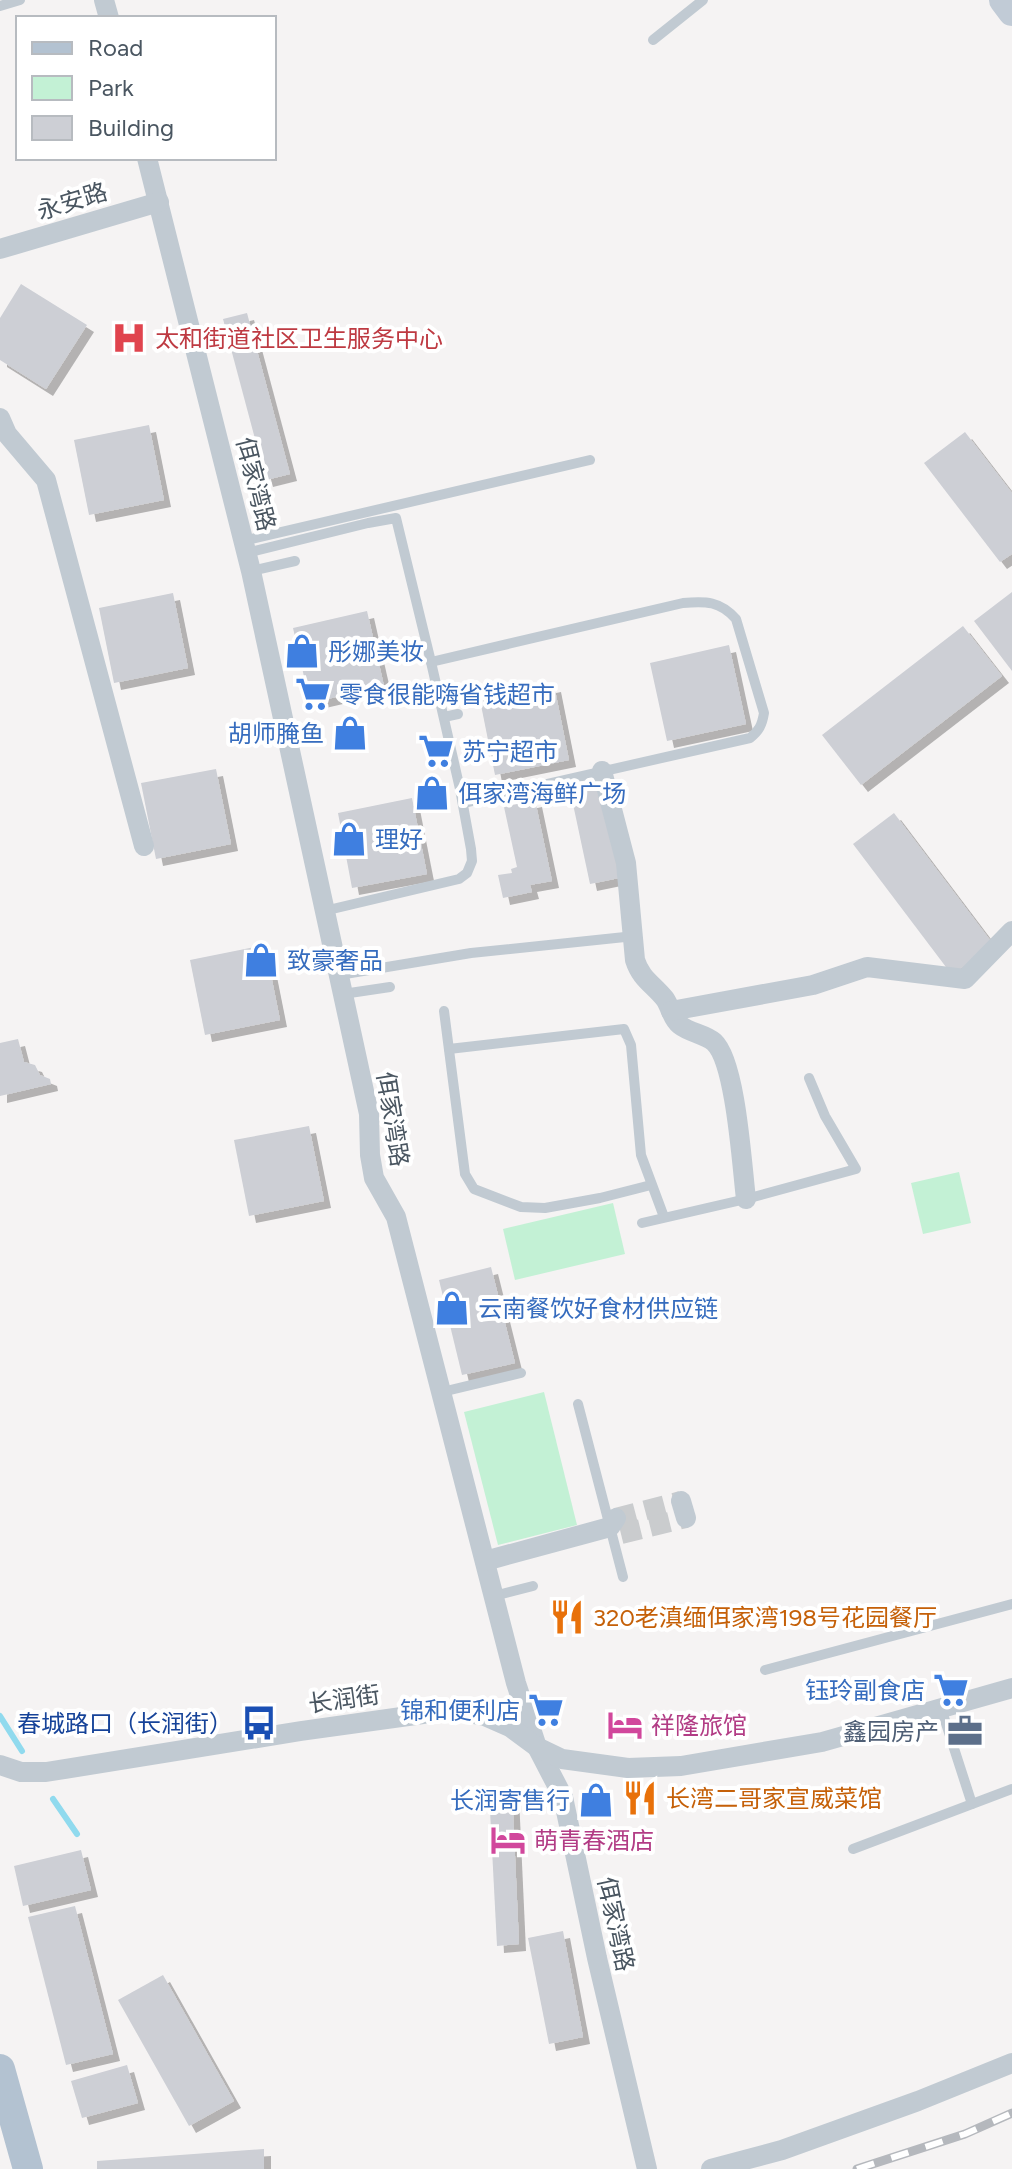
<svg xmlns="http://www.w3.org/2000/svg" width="1012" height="2169" font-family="Figtree,'Noto Sans SC',sans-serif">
  <defs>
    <filter id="shadow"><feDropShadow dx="7" dy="7" stdDeviation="0" flood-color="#0004"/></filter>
  </defs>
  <rect width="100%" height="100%" fill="#f5f3f3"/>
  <g fill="#c3f1d5">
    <path d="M959 1172 971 1223 923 1234 911 1183Z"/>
    <path d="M613 1203 625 1254 515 1280 503 1229Z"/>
    <path d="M544 1392 577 1525 498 1545 464 1412Z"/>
  </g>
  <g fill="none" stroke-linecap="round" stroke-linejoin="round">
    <g stroke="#90daee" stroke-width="6">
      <path d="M0 1716 22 1751"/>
      <path d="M53 1799 77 1834"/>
    </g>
  </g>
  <g fill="#cdcfd5" filter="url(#shadow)">
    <path d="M21 284 87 325 46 389 0 360V318Z"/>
    <path d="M247 313 290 474 266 480 223 319Z"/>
    <path d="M149 425 164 500 89 515 74 440Z"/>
    <path d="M965 432 1012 493V554L1000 562 924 463Z"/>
    <path d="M1012 592V671L974 621Z"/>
    <path d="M173 593 188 668 114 683 99 608Z"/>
    <path d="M367 611 384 686 310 703 293 628Z"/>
    <path d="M963 626 1002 676 861 785 822 735Z"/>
    <path d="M729 645 746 724 667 741 650 663Z"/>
    <path d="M554 685 569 760 495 775 480 700Z"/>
    <path d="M216 769 231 844 156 859 141 783Z"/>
    <path d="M599 784 619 878 590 884 570 790Z"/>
    <path d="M412 798 427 874 352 888 338 813Z"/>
    <path d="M535 800 552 881 530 885 532 892 503 898 498 875 512 873 511 869 517 867 504 807Z"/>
    <path d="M894 813 993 944 952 975 853 844Z"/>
    <path d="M265 945 280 1020 205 1035 190 960Z"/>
    <path d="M18 1039 24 1062 35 1065 40 1075 50 1079 51 1084 0 1096V1043Z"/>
    <path d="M309 1126 324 1201 249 1216 234 1140Z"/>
    <path d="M491 1267 515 1363 462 1375 439 1280Z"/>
    <path d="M512 1790 519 1944 497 1946 489 1791Z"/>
    <path d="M81 1850 91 1890 23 1906 14 1866Z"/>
    <path d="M75 1906 113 2054 66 2065 28 1917Z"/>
    <path d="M563 1931 583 2037 549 2044 528 1938Z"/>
    <path d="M163 1975 234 2101 189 2126 118 2000Z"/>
    <path d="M127 2065 138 2103 82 2118 71 2081Z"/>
    <path d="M264 2149V2169H97V2161Z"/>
  </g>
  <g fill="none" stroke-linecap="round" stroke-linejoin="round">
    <g stroke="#caccce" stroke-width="20" stroke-dasharray="20 10" stroke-linecap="butt">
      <path d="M616 1518 681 1501"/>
      <path d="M621 1534 686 1518"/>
    </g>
    <g stroke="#c1cad2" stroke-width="10">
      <path d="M0 6 20 0"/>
      <path d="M653 40 703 0"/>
      <path d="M243 541 590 460"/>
      <path d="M246 553 368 523 396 518 431 662 460 789 471 849 472 861 467 873 459 879 324 911"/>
      <path d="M251 571 295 561"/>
      <path d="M431 662 683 603C706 601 720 601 736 619L764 713C762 725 759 731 750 738L463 803"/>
      <path d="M444 717 458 714"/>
      <path d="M339 975 471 953 625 937"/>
      <path d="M343 994 390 987"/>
      <path d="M444 1011 465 1174 474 1189 521 1207 545 1208 600 1198 651 1185"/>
      <path d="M449 1049 624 1029 631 1045 641 1155 664 1217"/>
      <path d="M642 1223 746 1199 856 1169 825 1116 809 1078"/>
      <path d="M442 1392 521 1373"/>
      <path d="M578 1404 623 1577"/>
      <path d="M494 1596 533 1586"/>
      <path d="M765 1670 1012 1604"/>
      <path d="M941 1708 972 1804"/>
      <path d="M853 1849 1012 1789"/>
    </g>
    <g stroke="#c1cad2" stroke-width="20">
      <path d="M104 0 109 18"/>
      <path d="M147 158 251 571 369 1114 370 1155 374 1178 396 1217 516 1683 537 1747 563 1797 597 1958 647 2169"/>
      <path d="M0 249 159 202"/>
      <path d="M0 418 7 434 46 480 144 846"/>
      <path d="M602 771 626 863 635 960C641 979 653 984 665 999 671 1008 672 1019 680 1025 690 1033 705 1034 714 1042 736 1062 742 1167 746 1199"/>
      <path d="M671 1011 813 985 867 967 965 979 1012 931"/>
      <path d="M681 1501 686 1518"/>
      <path d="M485 1561 610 1527 616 1518"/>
      <path d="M0 1765 21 1772H46L301 1731 430 1713 462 1712 485 1716 510 1727 537 1747 562 1759 628 1768 681 1766 822 1742 1012 1688"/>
      <path d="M711 2169 782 2150 918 2101 1012 2063"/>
    </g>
    <path stroke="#c1cbd6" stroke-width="28" d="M1003 0 1012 12"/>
    <path stroke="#b3c2d1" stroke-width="30" d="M0 2069 28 2169"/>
    <g stroke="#b5b8bd" stroke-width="9">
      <path id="rail" d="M857 2169 965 2134 1012 2113"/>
    </g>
    <use href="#rail" stroke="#fff" stroke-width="6" stroke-dasharray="18" stroke-linecap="butt"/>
  </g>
  <defs>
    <g id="hospital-bare" transform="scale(2.76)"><path d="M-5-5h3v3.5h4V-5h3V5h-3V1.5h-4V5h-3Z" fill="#e0444e" stroke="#fff" stroke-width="2.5" paint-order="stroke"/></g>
    <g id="shop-bare" transform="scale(2.76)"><path d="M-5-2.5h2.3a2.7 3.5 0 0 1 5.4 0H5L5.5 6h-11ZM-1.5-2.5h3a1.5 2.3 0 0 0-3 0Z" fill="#3f7fe0" stroke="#fff" stroke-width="2.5" paint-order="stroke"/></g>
    <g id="supermarket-bare" transform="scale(2.76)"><path d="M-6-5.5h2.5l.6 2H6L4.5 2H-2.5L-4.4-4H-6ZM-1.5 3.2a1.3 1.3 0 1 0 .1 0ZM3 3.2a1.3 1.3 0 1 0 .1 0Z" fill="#3f7fe0" stroke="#fff" stroke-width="2.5" paint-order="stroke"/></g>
    <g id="restaurant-bare" transform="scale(2.76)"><path d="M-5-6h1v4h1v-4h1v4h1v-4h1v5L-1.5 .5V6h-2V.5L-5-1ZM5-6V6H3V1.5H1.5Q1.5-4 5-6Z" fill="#e8710a" stroke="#fff" stroke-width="2.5" paint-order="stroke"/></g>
    <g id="bus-bare" transform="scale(2.76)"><path d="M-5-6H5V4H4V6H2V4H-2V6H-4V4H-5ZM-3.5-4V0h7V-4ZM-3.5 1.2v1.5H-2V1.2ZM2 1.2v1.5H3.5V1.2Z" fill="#1a4fb4" stroke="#fff" stroke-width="2.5" paint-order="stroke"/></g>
    <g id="hotel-bare" transform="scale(2.76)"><path d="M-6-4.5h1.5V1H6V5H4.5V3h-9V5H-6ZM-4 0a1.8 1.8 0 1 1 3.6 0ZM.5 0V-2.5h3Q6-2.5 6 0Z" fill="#d1479c" stroke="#fff" stroke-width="2.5" paint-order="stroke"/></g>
    <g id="office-bare" transform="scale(2.76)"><path d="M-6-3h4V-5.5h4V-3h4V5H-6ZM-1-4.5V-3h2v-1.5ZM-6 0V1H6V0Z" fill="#5c6f8a" stroke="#fff" stroke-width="2.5" paint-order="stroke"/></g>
  </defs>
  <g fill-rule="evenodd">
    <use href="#hospital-bare" x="129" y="338"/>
    <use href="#shop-bare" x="302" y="651"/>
    <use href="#supermarket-bare" x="313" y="694"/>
    <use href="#shop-bare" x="350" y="733"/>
    <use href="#supermarket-bare" x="436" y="751"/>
    <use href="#shop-bare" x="432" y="793"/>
    <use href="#shop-bare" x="349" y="839"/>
    <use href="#shop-bare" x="261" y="960"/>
    <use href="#shop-bare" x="452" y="1308"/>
    <use href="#restaurant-bare" x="567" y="1617"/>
    <use href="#supermarket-bare" x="951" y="1690"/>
    <use href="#supermarket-bare" x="546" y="1710"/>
    <use href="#bus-bare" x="259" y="1723"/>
    <use href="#hotel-bare" x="625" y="1725"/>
    <use href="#office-bare" x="965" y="1731"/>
    <use href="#restaurant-bare" x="640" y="1798"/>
    <use href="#shop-bare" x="596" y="1800"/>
    <use href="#hotel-bare" x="508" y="1840"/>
  </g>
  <g text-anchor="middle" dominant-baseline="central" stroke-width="8" stroke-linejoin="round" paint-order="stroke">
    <g font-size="24" fill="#4a5661" stroke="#fff">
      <text transform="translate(72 201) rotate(-17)">永安路</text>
      <text transform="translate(256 484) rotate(76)">佴家湾路</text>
      <text transform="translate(393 1119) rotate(81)">佴家湾路</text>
      <text transform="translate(344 1699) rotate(-8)">长润街</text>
      <text transform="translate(616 1924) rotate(78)">佴家湾路</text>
    </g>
    <g font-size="24" fill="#be3a42" stroke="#fff" text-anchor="start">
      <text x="155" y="338">太和街道社区卫生服务中心</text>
    </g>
    <g font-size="24" fill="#366cbe" stroke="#fff" text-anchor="start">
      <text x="328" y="651">彤娜美妆</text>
      <text x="339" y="694">零食很能嗨省钱超市</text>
      <text x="324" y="733" text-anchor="end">胡师腌鱼</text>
      <text x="462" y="751">苏宁超市</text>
      <text x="458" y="793">佴家湾海鲜广场</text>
      <text x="375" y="839">理好</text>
      <text x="287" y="960">致豪奢品</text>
      <text x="478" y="1308">云南餐饮好食材供应链</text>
      <text x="925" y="1690" text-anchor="end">钰玲副食店</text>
      <text x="520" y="1710" text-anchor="end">锦和便利店</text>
      <text x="570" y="1800" text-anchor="end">长润寄售行</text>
    </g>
    <g font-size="24" fill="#c56008" stroke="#fff" text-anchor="start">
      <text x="593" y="1617">320老滇缅佴家湾198号花园餐厅</text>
      <text x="666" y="1798">长湾二哥家宣威菜馆</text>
    </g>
    <g font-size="24" fill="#164399" stroke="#fff" text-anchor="end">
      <text x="233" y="1723">春城路口（长润街）</text>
    </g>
    <g font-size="24" fill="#b23c85" stroke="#fff" text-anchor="start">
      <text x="651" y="1725">祥隆旅馆</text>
      <text x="534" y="1840">萌青春酒店</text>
    </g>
    <g font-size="24" fill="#4e5e75" stroke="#fff" text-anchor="end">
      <text x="939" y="1731">鑫园房产</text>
    </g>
  </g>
  <rect x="16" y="16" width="260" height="144" fill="#ffffff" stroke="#b7bbc0" stroke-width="2"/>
  <rect x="32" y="42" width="40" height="12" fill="#b3c2d1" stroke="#b7bbc0" stroke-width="2"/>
  <text x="88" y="56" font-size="24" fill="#4a5661">Road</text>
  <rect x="32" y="76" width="40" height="24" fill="#c3f1d5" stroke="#b7bbc0" stroke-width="2"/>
  <text x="88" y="96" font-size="24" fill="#4a5661">Park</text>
  <rect x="32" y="116" width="40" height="24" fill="#cdcfd5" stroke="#b7bbc0" stroke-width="2"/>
  <text x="88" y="136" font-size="24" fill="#4a5661">Building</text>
</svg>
